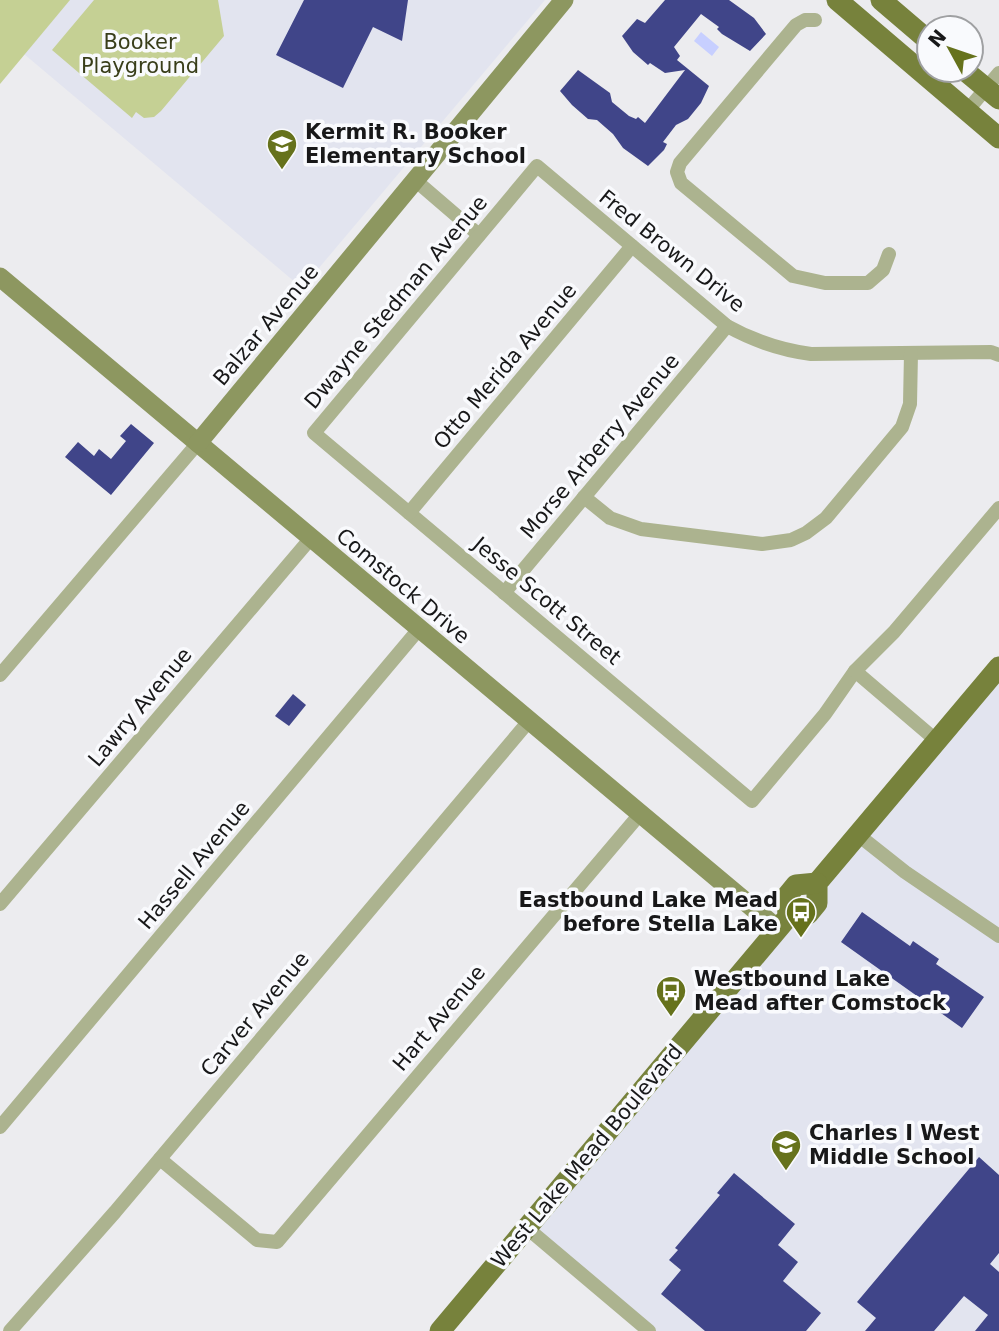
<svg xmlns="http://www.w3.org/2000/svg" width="999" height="1331" font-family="'DejaVu Sans',sans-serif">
  <rect width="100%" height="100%" fill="#ececef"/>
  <g fill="#e2e4ef">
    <path d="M70 0H545L302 288 24 54Z"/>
    <path d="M999 668V1331H649L527 1228Z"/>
  </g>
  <g fill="#c5d094">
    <path d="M0 0H70L0 84Z"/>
    <path d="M94 0H218L224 36 161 111 154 117 144 118 136 112 132 118 52 50Z"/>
  </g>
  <path fill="#c7cfff" d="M701 32 719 47 712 56 694 41Z"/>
  <g fill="#404589">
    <path d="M304 0H408L402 41 373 27 343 88 276 55Z"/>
    <path d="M665 0H729L754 18 766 34 750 51 722 34 717 29 719 27 701 14 674 47 680 56 677 60 709 86 701 103 688 119 676 125 663 142 667 144 664 150 648 166 623 148 613 134 597 120 588 119 572 105 560 91 578 70 610 93 612 102 629 116 636 119 638 117 645 123 685 70 665 73 650 63 648 65 633 52 622 36 637 19 645 23Z"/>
    <path d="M131 424 154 443 111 495 65 457 78 442 94 456 99 449 111 459 126 441 120 436Z"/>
    <path d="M293 694 306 705 289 726 275 716Z"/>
    <path d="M862 912 910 946 913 941 939 959 936 964 984 997 962 1028 841 942Z"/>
    <path d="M979 1157 999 1175V1253L990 1264 999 1272V1331H975L988 1315 964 1296 934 1331H865L876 1318 857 1302Z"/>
    <path d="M734 1173 795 1224 778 1245 798 1262 783 1281 821 1313 806 1331H705L661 1294 681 1270 669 1260 678 1250 675 1248 720 1195 717 1193Z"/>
  </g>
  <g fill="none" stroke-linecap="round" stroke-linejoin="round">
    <g stroke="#acb38f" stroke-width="14">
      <path d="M815 20H805L796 25 680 163 677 172 681 183 793 276 825 283H868L883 270 889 254"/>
      <path d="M967 111 999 73"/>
      <path d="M415 180 479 235"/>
      <path d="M999 355 991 352 811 354C780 350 754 341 727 326L537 166 314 433 752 801 825 714 855 671 894 632 999 508"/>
      <path d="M584 497 610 518 641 529 762 544 791 540 806 533 826 518 902 427 910 404 911 353"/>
      <path d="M409 513 632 246"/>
      <path d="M504 593 727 326"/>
      <path d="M855 671 937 741"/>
      <path d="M0 675 198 443"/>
      <path d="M857 834 905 872 999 936"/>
      <path d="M0 904 311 538"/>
      <path d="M0 1127 419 629"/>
      <path d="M160 1159 257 1240 277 1242 640 814"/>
      <path d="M527 1228 649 1331"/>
      <path d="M10 1331 115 1212 529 721"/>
    </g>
    <g stroke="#8d9760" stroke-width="19">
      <path d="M0 277 778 929"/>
      <path d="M198 443 564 0"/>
    </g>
    <g stroke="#77823c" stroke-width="21">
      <path d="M837 0 999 138"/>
      <path d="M881 0 929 41"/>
      <path d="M964 70 999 99"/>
      <path d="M788 917 808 914 817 903V883L999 667"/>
      <path d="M440 1331 788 917 787 896 796 885 817 883"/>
    </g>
  </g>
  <defs>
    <g id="school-pin" transform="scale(1.575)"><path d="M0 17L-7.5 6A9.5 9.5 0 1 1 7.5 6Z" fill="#66721c" stroke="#f9fafd"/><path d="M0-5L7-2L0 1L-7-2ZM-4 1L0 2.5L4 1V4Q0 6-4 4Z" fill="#fff"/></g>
    <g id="bus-pin" transform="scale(1.575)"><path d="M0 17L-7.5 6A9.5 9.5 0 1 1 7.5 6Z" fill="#66721c" stroke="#f9fafd"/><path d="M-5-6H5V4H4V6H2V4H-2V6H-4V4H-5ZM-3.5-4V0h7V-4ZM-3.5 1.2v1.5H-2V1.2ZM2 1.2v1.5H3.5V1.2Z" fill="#fff"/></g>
  </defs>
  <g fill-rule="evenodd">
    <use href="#school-pin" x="282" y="144"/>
    <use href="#bus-pin" x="801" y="912"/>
    <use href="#bus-pin" x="671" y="991"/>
    <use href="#school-pin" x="786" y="1145"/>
  </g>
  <g text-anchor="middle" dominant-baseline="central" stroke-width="7" stroke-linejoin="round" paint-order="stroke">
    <g font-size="21" fill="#393e1a" stroke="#f9fafd">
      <text x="140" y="42">Booker<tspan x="140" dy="24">Playground</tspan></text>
    </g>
    <g font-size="21" font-weight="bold" fill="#181819" stroke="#f9fafd" text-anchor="start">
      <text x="305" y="132">Kermit R. Booker<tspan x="305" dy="24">Elementary School</tspan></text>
      <text x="778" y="900" text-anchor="end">Eastbound Lake Mead<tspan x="778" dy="24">before Stella Lake</tspan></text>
      <text x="694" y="979">Westbound Lake<tspan x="694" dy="24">Mead after Comstock</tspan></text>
      <text x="809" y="1133">Charles I West<tspan x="809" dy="24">Middle School</tspan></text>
    </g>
    <g font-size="21" fill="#181819" stroke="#f9fafd">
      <text transform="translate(672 251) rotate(39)">Fred Brown Drive</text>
      <text transform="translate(396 302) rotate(-50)">Dwayne Stedman Avenue</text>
      <text transform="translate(266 325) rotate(-50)">Balzar Avenue</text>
      <text transform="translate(505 366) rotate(-50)">Otto Merida Avenue</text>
      <text transform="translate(600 446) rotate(-50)">Morse Arberry Avenue</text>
      <text transform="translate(403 586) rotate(40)">Comstock Drive</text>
      <text transform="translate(547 601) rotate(40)">Jesse Scott Street</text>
      <text transform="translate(140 707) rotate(-50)">Lawry Avenue</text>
      <text transform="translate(194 865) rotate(-50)">Hassell Avenue</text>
      <text transform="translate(255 1014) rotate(-50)">Carver Avenue</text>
      <text transform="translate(439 1018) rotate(-50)">Hart Avenue</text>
      <text transform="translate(587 1156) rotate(-50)">West Lake Mead Boulevard</text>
    </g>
  </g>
  <g transform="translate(950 49) rotate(310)"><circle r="33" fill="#f9fafd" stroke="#9fa0a2" stroke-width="2"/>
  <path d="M0-5L12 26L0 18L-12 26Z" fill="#66721c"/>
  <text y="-10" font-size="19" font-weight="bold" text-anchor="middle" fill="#181819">N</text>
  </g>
</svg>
